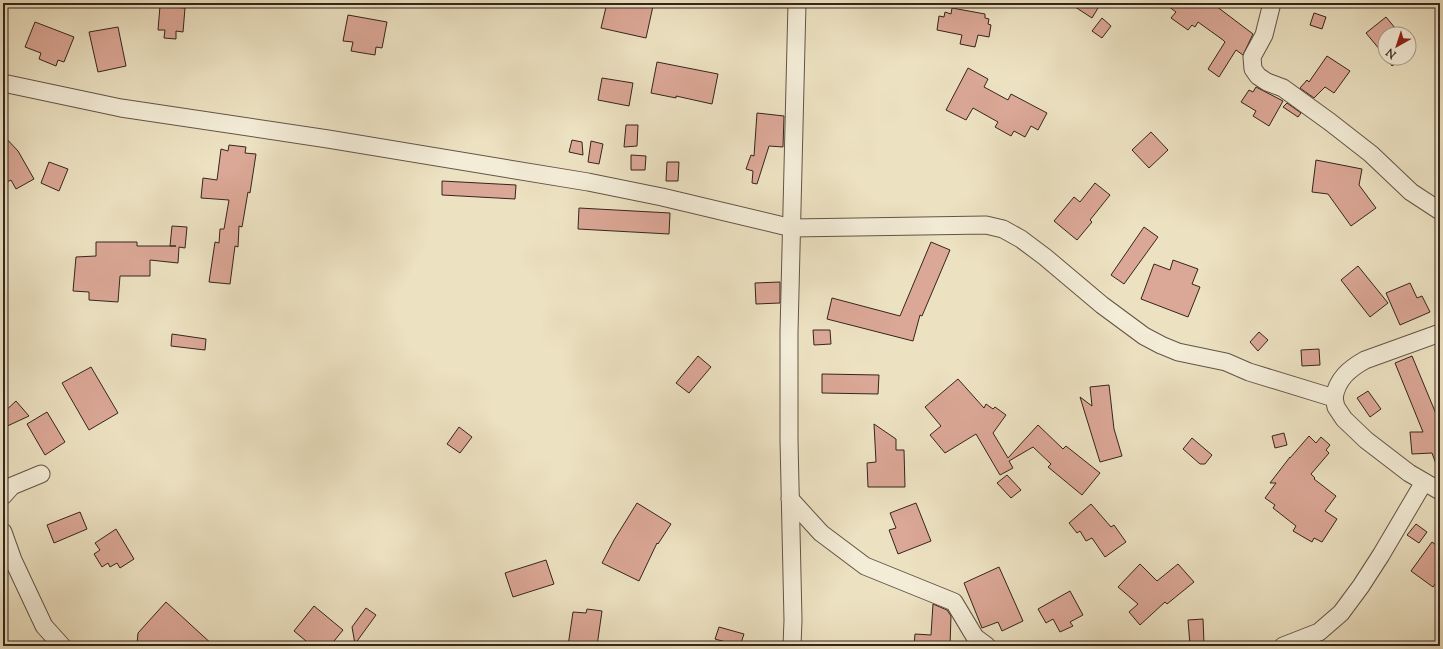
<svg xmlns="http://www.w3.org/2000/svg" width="1443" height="649" font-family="'Sorts Mill Goudy',serif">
  <rect width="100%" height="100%" fill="#ece1c1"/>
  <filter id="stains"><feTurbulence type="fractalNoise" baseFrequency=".005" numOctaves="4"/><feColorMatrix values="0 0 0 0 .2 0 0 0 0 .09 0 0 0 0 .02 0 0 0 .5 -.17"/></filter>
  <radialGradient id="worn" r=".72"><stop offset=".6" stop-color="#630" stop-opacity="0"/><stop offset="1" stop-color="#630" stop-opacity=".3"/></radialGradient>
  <g fill="#dba796" stroke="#35251d">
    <path d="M607 3H640L653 6 646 38 601 28Z"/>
    <path d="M1069 3H1101L1092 18Z"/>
    <path d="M1164 3H1212L1253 34 1243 55 1236 50 1219 77 1208 69 1225 42 1223 40 1198 22 1195 27 1192 25 1188 30 1171 18 1176 12Z"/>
    <path d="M160 6 185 8 183 32 176 31V39L164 38 165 30H158Z"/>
    <path d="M952 8 985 14V18L989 19 988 24 991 25 989 37 978 35 975 47 960 44 962 35 937 30 939 16 944 17 945 12 951 14Z"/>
    <path d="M1314 13 1326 17 1322 29 1310 25Z"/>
    <path d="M348 15 387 22 382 48 376 47 375 55 351 51 353 42 343 41Z"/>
    <path d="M1386 17 1400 34H1385V56L1366 33Z"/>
    <path d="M1102 18 1111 26 1102 38 1092 31Z"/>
    <path d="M35 22 74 37 64 62 58 60 56 66 39 59 41 53 25 47Z"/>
    <path d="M118 27 126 66 98 72 89 32Z"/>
    <path d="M1327 56 1350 71 1334 93 1325 87 1314 98 1300 88 1307 80 1309 82Z"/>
    <path d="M1386 58H1402L1392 66Z"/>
    <path d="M657 62 718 74 712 104 676 96V98L651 93Z"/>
    <path d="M968 68 988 79 984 87 1008 100 1011 94 1047 113 1038 130 1031 126 1025 137 1014 131 1011 136 995 127 998 122 973 108 966 120 946 110Z"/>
    <path d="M602 78 633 83 629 106 598 100Z"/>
    <path d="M1256 87 1283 101 1269 126 1253 116 1256 111 1241 102 1249 90 1253 92Z"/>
    <path d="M1287 103 1301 113 1298 117 1283 107Z"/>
    <path d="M757 113 784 116 783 147 769 146 757 184 752 183 753 171 746 169 751 155 754 156Z"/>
    <path d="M626 125H638L637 146 624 147Z"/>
    <path d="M1151 132 1168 150 1149 168 1132 150Z"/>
    <path d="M3 135 18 151 34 179 16 189 11 180 7 182 3 174Z"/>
    <path d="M572 140 582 142 583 155 569 152Z"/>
    <path d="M591 141 603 144 599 164 588 162Z"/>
    <path d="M229 145 246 147 245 153 256 154 250 193 248 192 242 227 239 226 238 247 235 246 230 284 209 282 215 242 219 243 220 229H224L229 200 201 198 203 178 217 180 221 149 228 151Z"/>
    <path d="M631 155 646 156 645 170H631Z"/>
    <path d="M1316 160 1362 169 1359 185 1376 208 1351 226 1328 194 1312 192Z"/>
    <path d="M49 162 68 169 59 191 41 183Z"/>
    <path d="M667 162H679L678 181H666Z"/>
    <path d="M442 181 516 185 515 199 442 195Z"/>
    <path d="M1095 183 1110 195 1090 220 1092 222 1077 240 1054 221 1074 197 1080 202Z"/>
    <path d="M579 208 670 213 669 234 578 229Z"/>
    <path d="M172 226 187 227 185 248 179 247 178 263 150 260V276H120L118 302 89 300V292L73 291 76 257 96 256V242H137V246H176H170Z"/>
    <path d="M1144 227 1158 237 1124 284 1111 275Z"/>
    <path d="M931 242 950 250 922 316 920 315 913 341 827 319 832 298 900 316Z"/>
    <path d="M1173 260 1198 269 1192 284 1200 287 1188 317 1141 299 1154 264 1170 270Z"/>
    <path d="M1358 266 1388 303 1370 317 1341 280Z"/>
    <path d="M780 282V303L756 304 755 283Z"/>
    <path d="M1410 283 1417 298 1422 296 1430 312 1400 325 1386 293Z"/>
    <path d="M813 330H830L831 344 814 345Z"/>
    <path d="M1259 332 1268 340 1258 351 1250 342Z"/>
    <path d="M172 334 206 339 205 350 171 346Z"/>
    <path d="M1319 349 1320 365 1302 366 1301 350Z"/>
    <path d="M698 356 711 367 689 393 676 383Z"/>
    <path d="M1412 356 1439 421 1436 422 1438 463 1436 464 1432 453 1412 454 1410 432H1423L1395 363Z"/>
    <path d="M91 367 118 413 89 430 62 383Z"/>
    <path d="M822 374 879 375 878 394 822 393Z"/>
    <path d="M958 379 984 408 986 404 993 409 995 407 1006 415 993 433 1008 458 1038 425 1063 449 1066 446 1100 473 1082 495 1048 467 1051 464 1033 447 1009 461 1013 468 1000 475 976 434 945 453 930 435 941 426 925 407Z"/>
    <path d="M1109 385 1114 429 1122 456 1100 462 1080 397 1092 406 1090 387Z"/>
    <path d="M1368 391 1381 409 1370 417 1357 398Z"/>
    <path d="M16 401 29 416 3 428V413Z"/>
    <path d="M47 412 65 442 45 455 27 424Z"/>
    <path d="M874 424 896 439V450H904L905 487H868L867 463 876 462Z"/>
    <path d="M459 427 472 437 460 453 447 444Z"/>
    <path d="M1284 433 1287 445 1275 448 1272 436Z"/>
    <path d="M1309 436 1316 443 1321 437 1330 445 1326 450 1329 453 1311 474 1315 478 1314 479 1336 496 1325 511 1337 519 1322 542 1314 538 1312 542 1293 531 1296 526 1273 508 1275 505 1265 498 1276 483H1270L1290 457V458Z"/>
    <path d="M1192 438 1212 455 1205 464H1200L1183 449Z"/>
    <path d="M1007 475 1021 490 1011 498 997 483Z"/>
    <path d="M637 503 671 524 658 544 657 543 639 581 602 563 614 540Z"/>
    <path d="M916 503 931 541 898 554 889 530 896 528 890 513Z"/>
    <path d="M1091 504 1111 527 1114 525 1126 542 1105 557 1092 538 1086 541 1080 531 1077 533 1069 523Z"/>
    <path d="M80 512 87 529 54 543 47 525Z"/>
    <path d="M1416 524 1427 532 1419 543 1407 535Z"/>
    <path d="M116 529 134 559 120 568 117 563 110 567 108 563 102 567 94 554 100 550 95 543Z"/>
    <path d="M1432 542 1440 548V577L1433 587 1411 571Z"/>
    <path d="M546 560 554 584 513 597 505 573Z"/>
    <path d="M1140 564 1157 581 1178 564 1194 582 1167 604 1165 602 1140 625 1129 612 1138 604 1118 587Z"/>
    <path d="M999 567 1023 621 1002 631 998 622 982 628 964 583Z"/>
    <path d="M1070 591 1083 615 1070 622 1073 626 1060 632 1053 619 1046 623 1038 609Z"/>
    <path d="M166 602 214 646H152L137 644 138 633Z"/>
    <path d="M933 604 947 610 951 616 950 646H914L915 634 931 635Z"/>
    <path d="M314 606 343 630 330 646H312L294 631Z"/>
    <path d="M366 608 376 615 355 644 352 627Z"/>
    <path d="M587 609 602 611 597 646H568L573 612 586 613Z"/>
    <path d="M1203 619 1204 644 1190 645 1188 620Z"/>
    <path d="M719 627 744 634 740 646 715 639Z"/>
  </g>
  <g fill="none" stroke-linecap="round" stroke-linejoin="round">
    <g stroke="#635446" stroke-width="19">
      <g id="minor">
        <path d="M1272 3 1264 35 1252 57 1253 69 1258 76 1267 82 1283 88 1330 122 1371 154 1411 192 1440 211"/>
        <path d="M3 83 121 108 328 139 588 182 662 197 792 228 986 225 1003 229 1021 239 1045 257 1102 305 1144 336 1161 345 1178 352 1226 362 1249 372 1334 398 1336 407 1344 419 1366 440 1409 473 1440 491"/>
        <path d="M1334 398C1337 379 1349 369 1365 360L1440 333"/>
        <path d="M3 496 12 486 41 474"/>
        <path d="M790 499 821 533 865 566 954 602 975 637 987 646"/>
        <path d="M3 532 13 560 44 626 62 646"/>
        <path d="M792 646 793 620 789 440V332L797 3"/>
        <path d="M1283 646 1319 632 1341 613 1361 586 1381 555 1424 482"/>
      </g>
    </g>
    <use href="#minor" stroke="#f3ecd7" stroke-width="17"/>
  </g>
  <rect width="1443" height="649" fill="none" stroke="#ece1c1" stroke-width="16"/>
  <rect x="4" y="4" width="1435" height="641" fill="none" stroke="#35251d" stroke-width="2"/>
  <rect x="8" y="8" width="1427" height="633" fill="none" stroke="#35251d"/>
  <g transform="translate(1397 46) rotate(219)"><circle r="19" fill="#f3ecd7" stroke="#a79c8d"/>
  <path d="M0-3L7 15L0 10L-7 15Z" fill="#8f2418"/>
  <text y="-6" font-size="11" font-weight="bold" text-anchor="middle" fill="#35251d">N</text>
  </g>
  <rect width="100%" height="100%" filter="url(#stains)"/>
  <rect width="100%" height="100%" fill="url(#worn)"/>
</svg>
